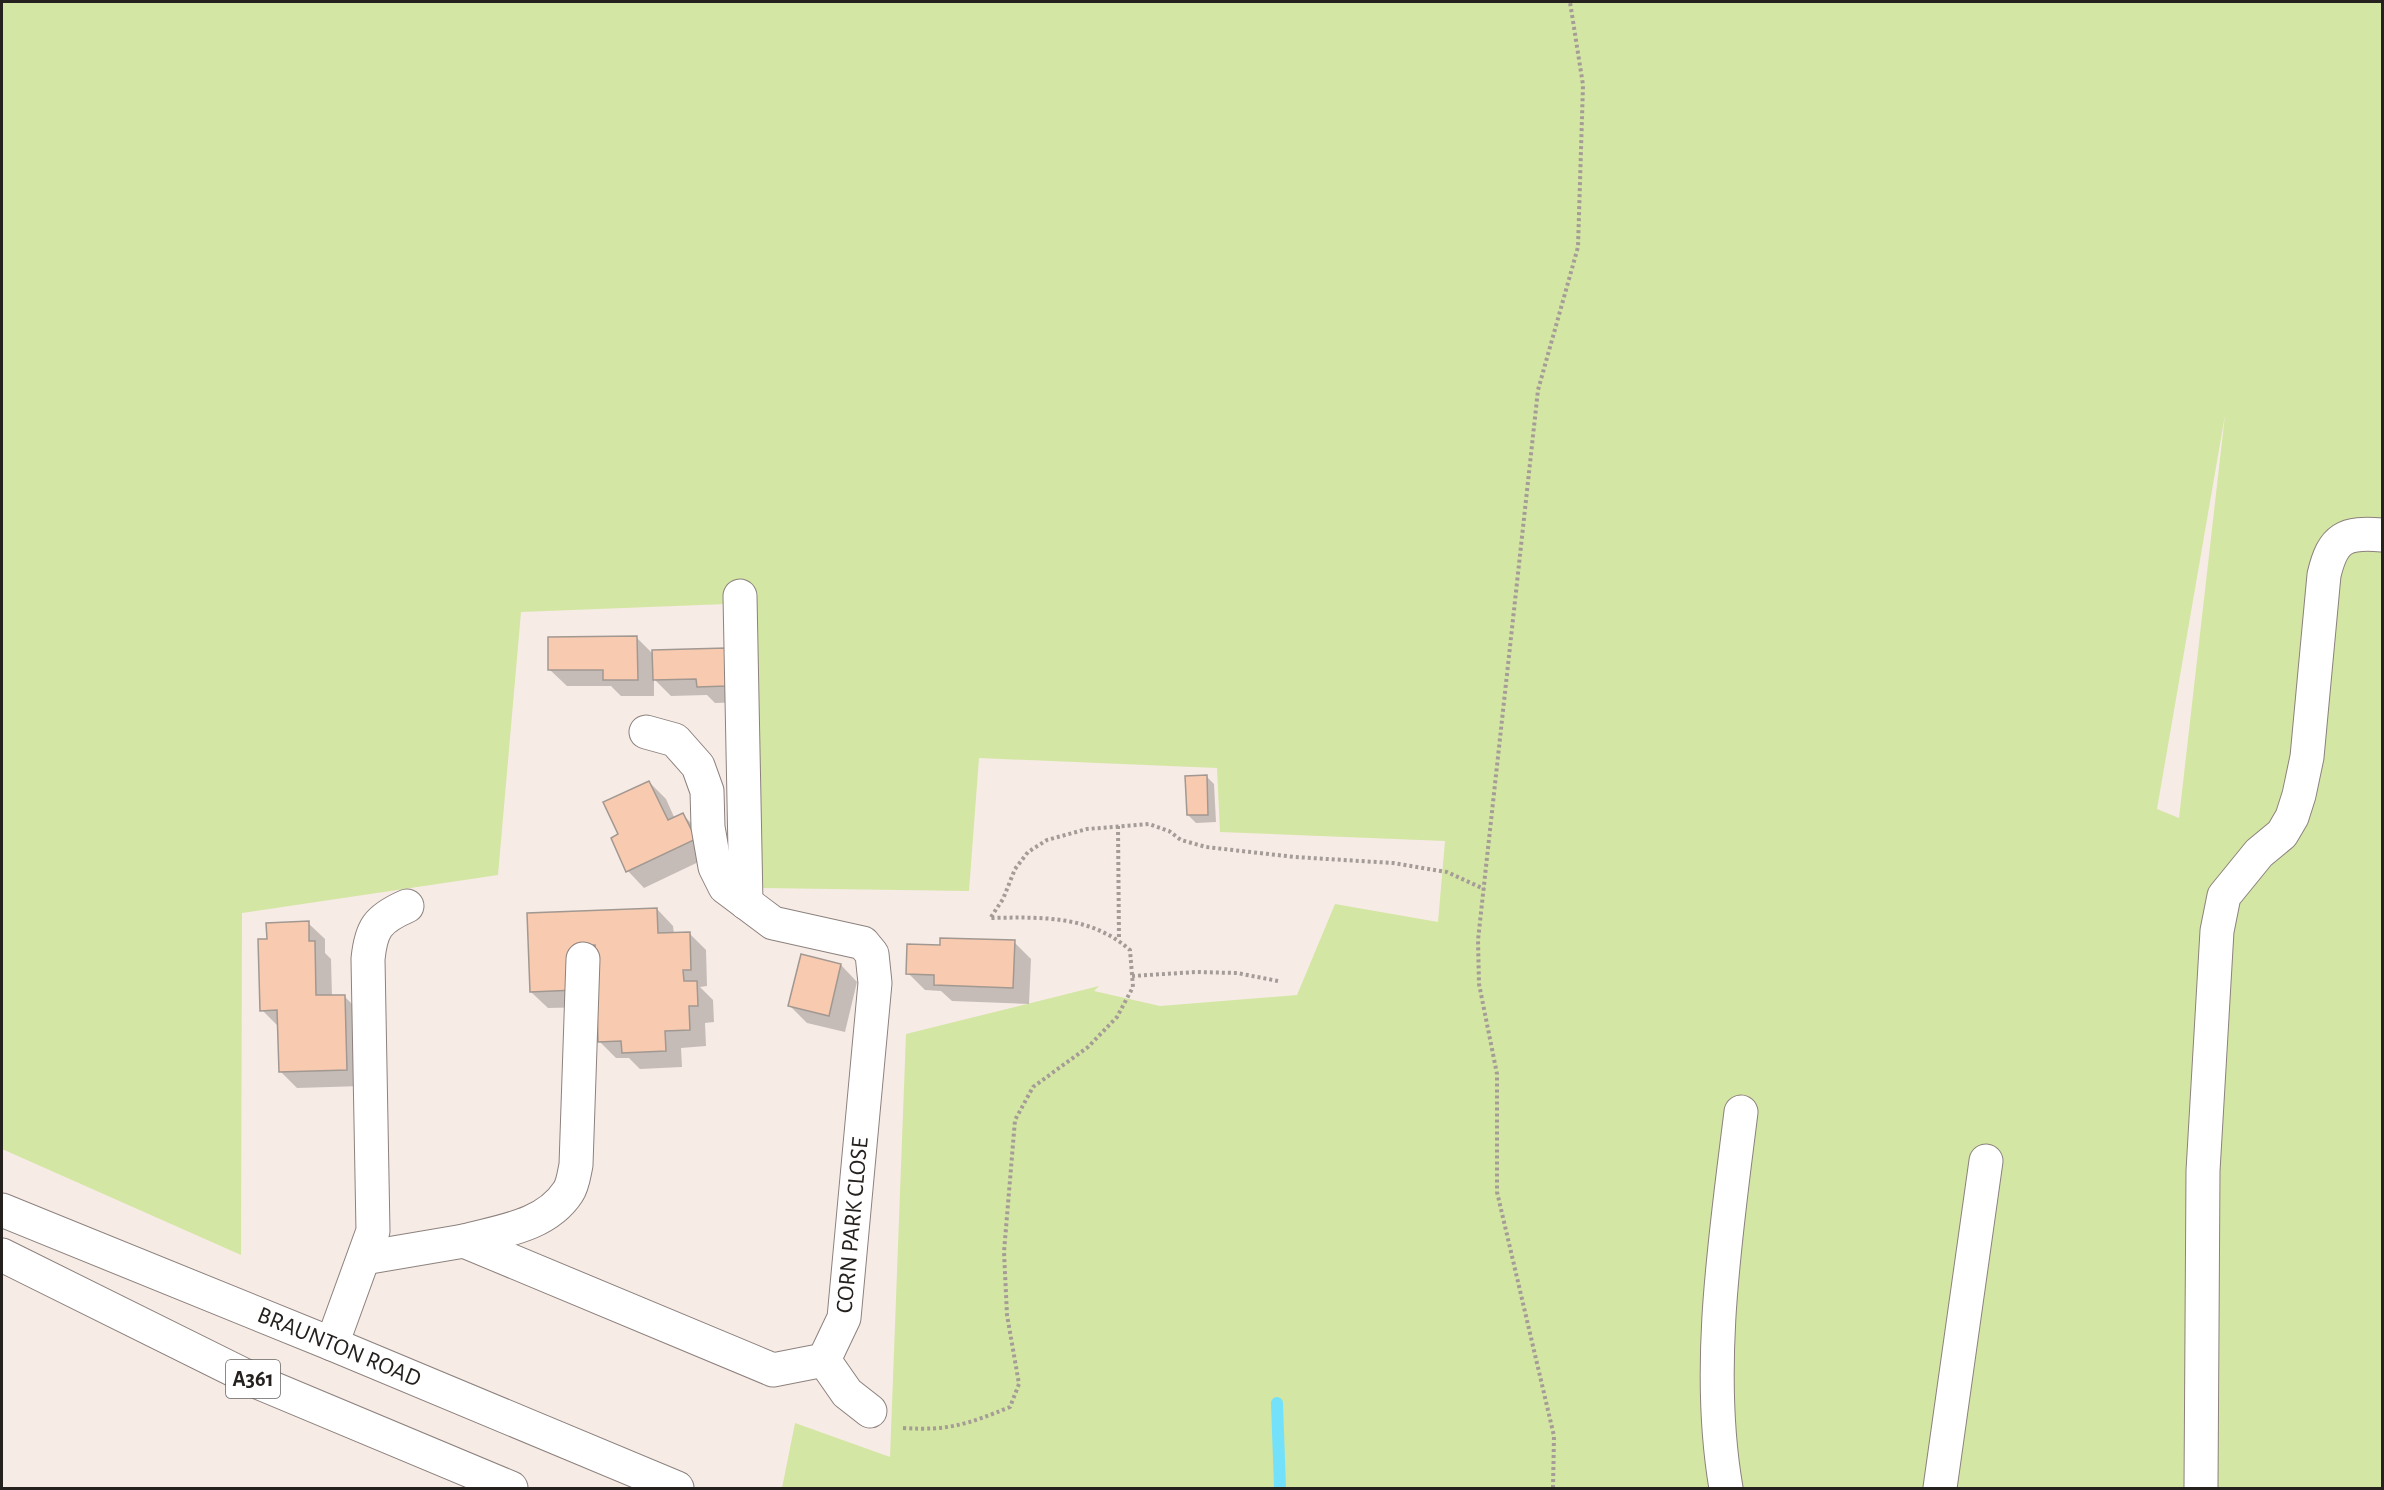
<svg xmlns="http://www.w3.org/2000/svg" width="2384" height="1490" font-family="'Alegreya Sans',sans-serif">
  <rect width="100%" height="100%" fill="#f7ebe6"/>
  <path fill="#d4e6a3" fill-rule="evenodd" d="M2 2H2382V1488H782L795 1423 890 1457 906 1034 1099 986 1094 991 1160 1006 1297 995 1335 904 1438 922 1445 841 1220 832 1217 768 979 758 969 891 758 888 752 603 521 612 498 875 242 913 241 1255 2 1149ZM2225 415 2179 818 2157 809Z"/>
  <g fill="#0003">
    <path d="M637 638 654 655 726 649 744 702 715 703 707 695 671 696 654 679V696H621L611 686H567L550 670Z"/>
    <path d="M1206 776 1214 784 1216 822 1196 823 1188 815Z"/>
    <path d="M649 782 666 799 675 819 683 815 700 832 711 856 644 888 628 871 620 835Z"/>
    <path d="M657 909 673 926 674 934 689 933 706 950 707 986 700 987 713 1000 714 1022 705 1023 706 1046 681 1048 682 1067 640 1069 629 1058H616L600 1042 597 962 593 1007 548 1008 531 992 528 914Z"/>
    <path d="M308 923 325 939V953L331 959 332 997 344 996 361 1013 363 1086 297 1088 280 1071 279 1027 262 1010 268 940Z"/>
    <path d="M1014 942 1031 959 1029 1004 952 1001 941 991 925 990 908 973 941 947Z"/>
    <path d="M841 965 857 982 845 1032 807 1023 790 1006Z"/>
  </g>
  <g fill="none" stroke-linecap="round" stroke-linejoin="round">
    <path stroke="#74e1fa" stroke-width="12" d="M1277 1403 1280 1488"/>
  </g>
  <g fill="#f8caaf" stroke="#a29892" stroke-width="1.5">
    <path d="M637 636 638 680H603V670H548V637Z"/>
    <path d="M726 648 727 686 697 687 696 679 653 680 652 650Z"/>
    <path d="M1207 775 1208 815H1187L1185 776Z"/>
    <path d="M649 781 668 820 683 813 696 839 626 872 611 838 618 834 603 802Z"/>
    <path d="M657 908 658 933 690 932 691 970H683L684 981H697L698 1006H689L690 1030 665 1031 666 1051 622 1053 621 1041 598 1042 595 945 575 946 576 990 530 992 527 913Z"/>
    <path d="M309 921V941H315L316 995H345L347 1070 279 1072 277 1010 260 1011 258 939H267L266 923Z"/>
    <path d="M940 938 1015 940 1013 988 934 985V975L906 974 907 944 940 945Z"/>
    <path d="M801 954 841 964 829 1016 788 1006Z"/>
  </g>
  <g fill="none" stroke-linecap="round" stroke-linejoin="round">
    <g stroke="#8c817d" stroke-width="35">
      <g id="minor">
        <path d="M740 596 746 903"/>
        <path d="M464 1241C501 1231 546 1226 568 1192 573 1185 574 1174 576 1165L583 959"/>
        <path id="s1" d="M364 1258 464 1241 773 1370 824 1360 844 1318 875 983 872 954 863 943 773 923 725 887 715 867 708 827 707 791 698 766 675 740 646 732"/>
        <path d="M332 1344 373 1231 368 959C371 929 377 919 407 906"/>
        <path d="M824 1360 847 1393 870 1411"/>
        <path d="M1726 1488C1705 1367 1726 1234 1741 1112"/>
        <path d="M1940 1488 1986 1161"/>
        <path d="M2201 1488 2203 1171 2217 931 2224 896 2259 853 2282 834 2292 817 2299 795 2307 757 2324 575C2333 537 2345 532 2382 535"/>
      </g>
    </g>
    <g stroke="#8c817d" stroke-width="35">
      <g id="major">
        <path id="s2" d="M2 1210 332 1344 677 1488"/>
        <path d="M2 1255 260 1383 511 1488"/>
      </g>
    </g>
    <g stroke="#a59c98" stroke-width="4" stroke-dasharray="3 3" stroke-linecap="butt">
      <path d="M1118 826 1119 940"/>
      <path d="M991 917 1003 899 1015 869 1028 852 1047 840 1087 829 1149 824 1169 831 1181 840 1206 847 1295 857 1393 863 1447 872 1484 889"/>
      <path d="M1132 976 1196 972 1237 973 1278 981"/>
      <path d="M903 1428C949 1431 968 1424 1010 1407L1019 1384 1007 1315 1004 1252 1015 1120 1033 1087 1088 1047 1117 1017 1133 987 1130 950C1090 915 1041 917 991 918"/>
      <path d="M1553 1488 1554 1436 1497 1192V1074L1479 984 1478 940 1538 390 1578 247 1583 85 1570 2"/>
    </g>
    <use href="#minor" stroke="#fff" stroke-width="33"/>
    <use href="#major" stroke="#fff" stroke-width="33"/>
  </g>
  <g text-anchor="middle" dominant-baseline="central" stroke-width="4.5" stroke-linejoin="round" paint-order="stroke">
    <rect fill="#fff" stroke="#666462" stroke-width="1.5" x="226" y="1360" width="54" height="38" rx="4.5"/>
    <g font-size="22" font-weight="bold" fill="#25211f">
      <text x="253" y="1379">A361</text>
    </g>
    <g font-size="24" fill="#25211f" stroke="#fff">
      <text stroke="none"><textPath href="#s1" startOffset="628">CORN PARK CLOSE</textPath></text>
      <text stroke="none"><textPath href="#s2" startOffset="364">BRAUNTON ROAD</textPath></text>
    </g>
  </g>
  <rect width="2384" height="1490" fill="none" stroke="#25211f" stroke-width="6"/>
</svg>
